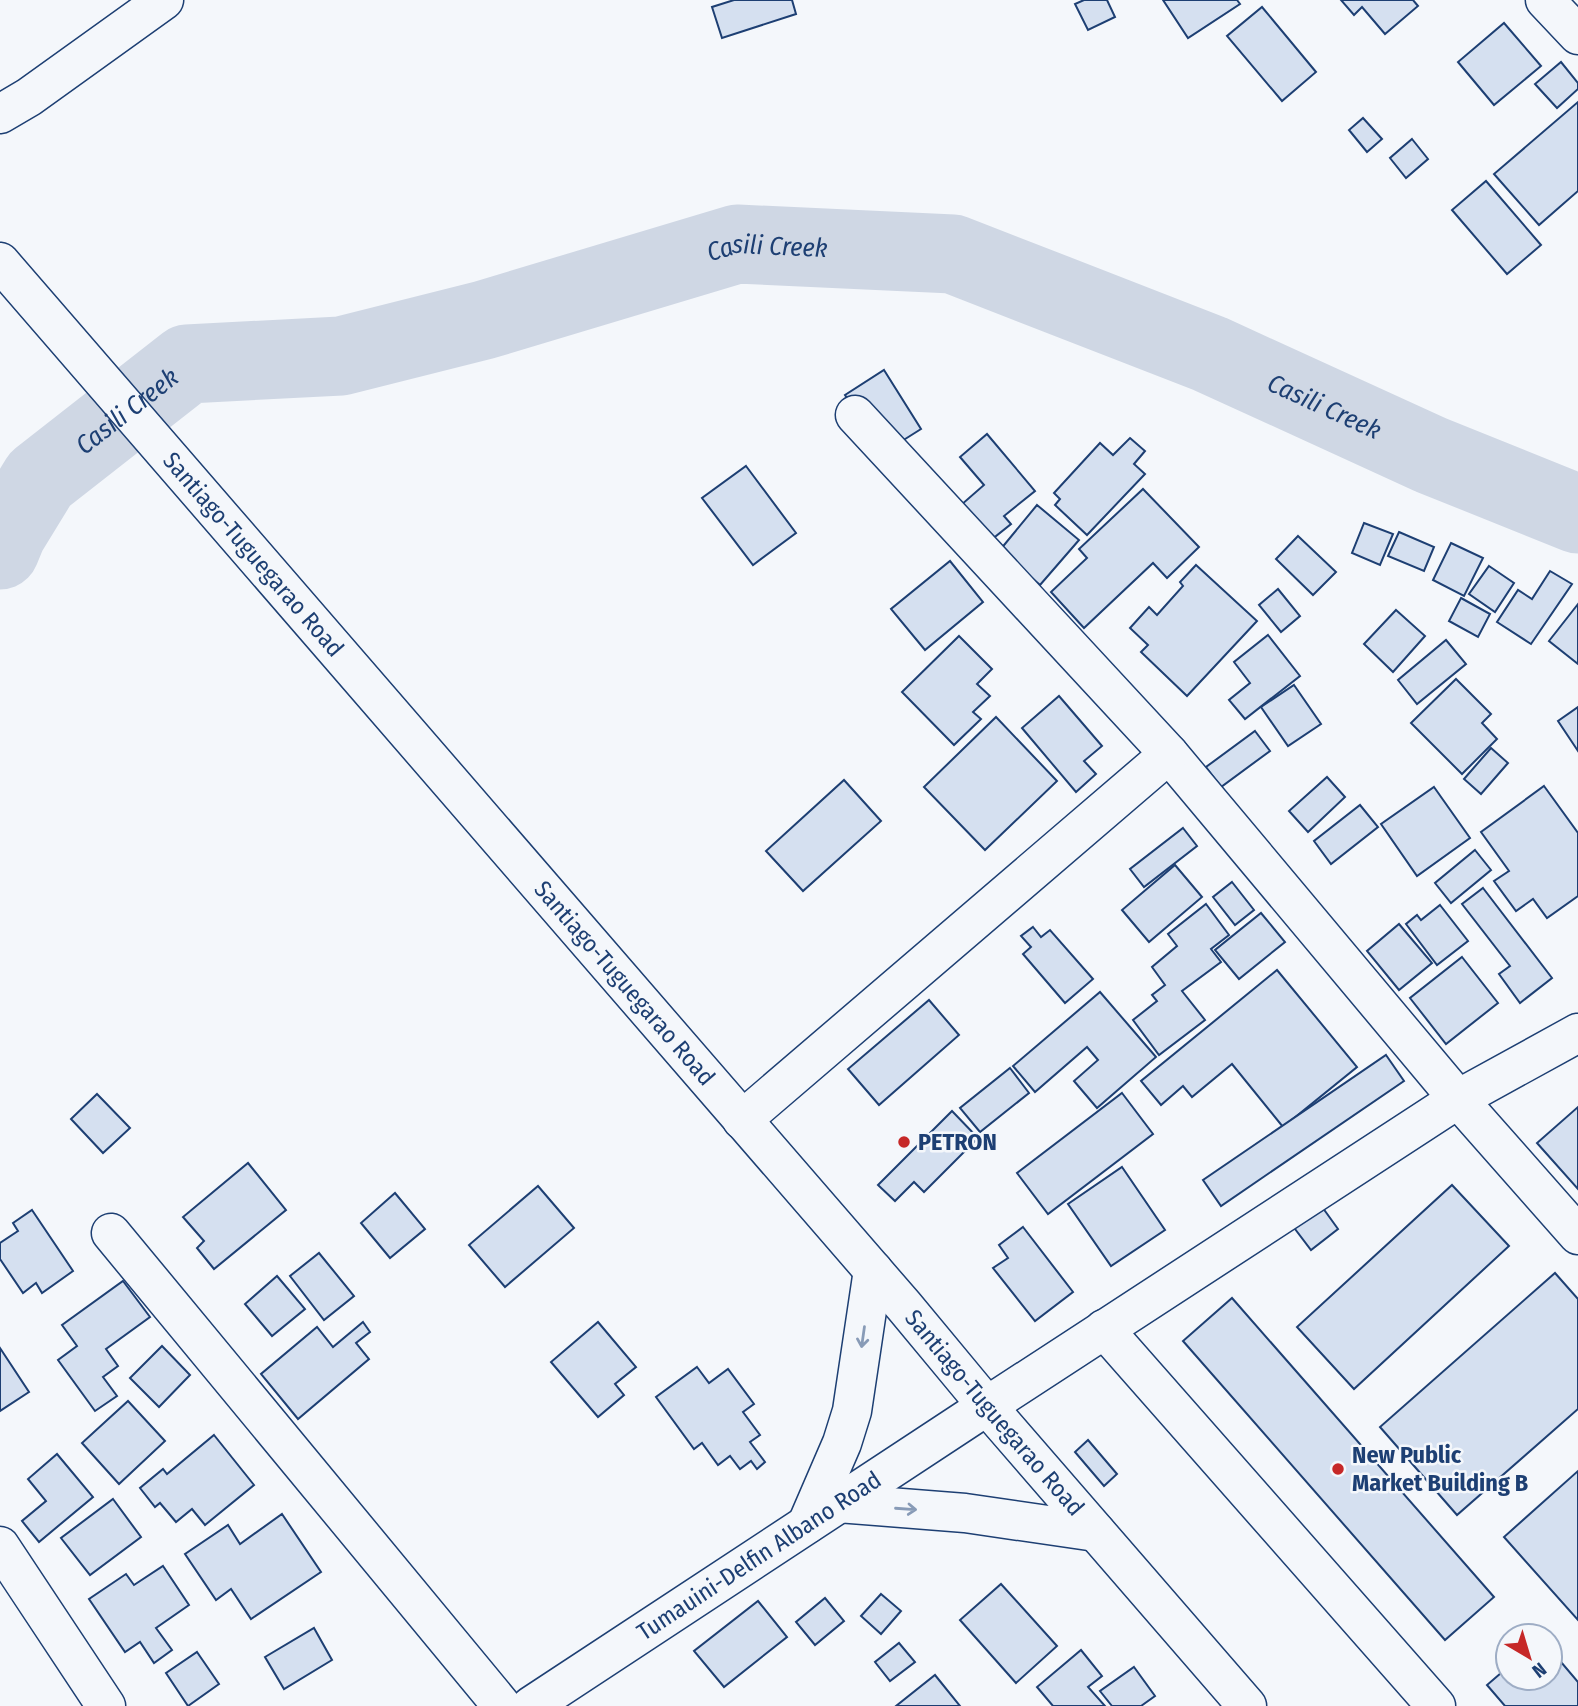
<svg xmlns="http://www.w3.org/2000/svg" width="1578" height="1706" font-family="'Fira Sans Condensed',sans-serif">
  <rect width="100%" height="100%" fill="#f4f7fb"/>
  <g fill="none" stroke-linecap="round" stroke-linejoin="round">
    <path stroke="#cfd7e4" stroke-width="79" id="s1" d="M0 550 7 533 40 479 187 364 341 356 484 320 737 244 953 254 1210 354 1431 455 1578 514"/>
  </g>
  <g fill="#d5e0f0" stroke="#1d3f73" stroke-width="2">
    <path d="M734 0H792L796 14 722 38 712 7Z"/>
    <path d="M1084 0H1107L1115 17 1088 30 1075 4Z"/>
    <path d="M1163 0H1237L1240 4 1188 38Z"/>
    <path d="M1341 0H1413L1418 6 1385 34 1362 7 1354 15Z"/>
    <path d="M1262 7 1316 72 1282 101 1227 36Z"/>
    <path d="M1504 23 1541 66 1494 105 1458 62Z"/>
    <path d="M1561 62 1578 83V89L1557 108 1535 84Z"/>
    <path d="M1578 102V191L1539 225 1494 174Z"/>
    <path d="M1363 118 1382 139 1367 152 1349 130Z"/>
    <path d="M1412 139 1428 159 1406 178 1390 158Z"/>
    <path d="M1486 181 1541 245 1507 274 1452 210Z"/>
    <path d="M884 370 921 429 883 453 845 395Z"/>
    <path d="M987 434 1035 491 1004 516 1011 524 991 540 961 505 984 485 960 457Z"/>
    <path d="M1130 438 1145 451 1134 464 1145 474 1087 535 1055 505 1060 499 1054 493 1100 443 1113 455Z"/>
    <path d="M746 466 796 533 753 565 702 498Z"/>
    <path d="M1143 489 1199 547 1167 578 1153 563 1084 628 1051 592 1087 558 1079 549Z"/>
    <path d="M1037 505 1079 540 1040 585 1000 550Z"/>
    <path d="M1364 523 1393 534 1380 565 1352 553Z"/>
    <path d="M1399 532 1434 547 1424 571 1388 556Z"/>
    <path d="M1298 536 1336 572 1313 595 1276 559Z"/>
    <path d="M1451 543 1483 558 1464 596 1433 580Z"/>
    <path d="M950 561 983 602 925 650 891 609Z"/>
    <path d="M1196 565 1257 621 1187 696 1141 652 1148 645 1130 628 1149 607 1157 615 1183 586 1180 582Z"/>
    <path d="M1489 566 1514 583 1495 612 1469 594Z"/>
    <path d="M1550 571 1572 584 1531 644 1497 622 1518 590 1532 599Z"/>
    <path d="M1278 589 1300 616 1281 632 1259 605Z"/>
    <path d="M1461 598 1490 614 1478 637 1449 621Z"/>
    <path d="M1578 604V664L1549 641Z"/>
    <path d="M1396 610 1425 636 1393 672 1364 644Z"/>
    <path d="M1268 635 1300 676 1245 719 1229 700 1250 683 1234 662Z"/>
    <path d="M959 636 992 669 977 684 990 696 973 712 981 719 954 745 902 692Z"/>
    <path d="M1446 640 1466 664 1417 704 1398 680Z"/>
    <path d="M1456 679 1491 714 1482 723 1497 739 1462 774 1411 723Z"/>
    <path d="M1294 685 1321 724 1288 746 1261 707Z"/>
    <path d="M1059 696 1102 746 1084 761 1096 774 1076 792 1022 728Z"/>
    <path d="M1578 707V751L1558 721Z"/>
    <path d="M996 717 1057 781 985 850 924 787Z"/>
    <path d="M1255 731 1270 751 1221 787 1206 767Z"/>
    <path d="M1491 748 1508 763 1481 794 1464 779Z"/>
    <path d="M1327 777 1345 797 1308 832 1289 811Z"/>
    <path d="M844 780 881 821 803 891 766 851Z"/>
    <path d="M1544 786 1578 833V896L1547 918 1533 899 1516 911 1494 881 1509 871 1481 832Z"/>
    <path d="M1434 787 1470 838 1417 876 1381 824Z"/>
    <path d="M1360 805 1378 827 1331 864 1314 841Z"/>
    <path d="M1183 828 1197 846 1144 887 1130 869Z"/>
    <path d="M1475 850 1491 870 1451 903 1435 883Z"/>
    <path d="M1175 865 1202 897 1149 942 1122 910Z"/>
    <path d="M1232 882 1254 910 1235 925 1213 897Z"/>
    <path d="M1483 888 1552 978 1520 1003 1499 974 1510 966 1462 904Z"/>
    <path d="M1206 904 1229 935 1211 949 1221 962 1182 991 1205 1020 1159 1055 1133 1020 1157 1001 1152 995 1165 985 1152 967 1177 946 1168 934Z"/>
    <path d="M1440 905 1468 941 1437 965 1406 924 1417 915 1421 920Z"/>
    <path d="M1261 913 1285 942 1239 979 1215 950Z"/>
    <path d="M1399 924 1432 963 1399 990 1367 951Z"/>
    <path d="M1033 927 1041 937 1050 930 1093 979 1065 1003 1023 954 1031 947 1021 936Z"/>
    <path d="M1462 957 1498 1003 1446 1044 1410 998Z"/>
    <path d="M1277 970 1357 1067 1283 1127 1232 1064 1192 1097 1183 1086 1161 1105 1141 1081Z"/>
    <path d="M1100 992 1156 1057 1097 1108 1074 1081 1098 1060 1087 1047 1035 1092 1013 1066Z"/>
    <path d="M929 1000 959 1035 879 1105 848 1069Z"/>
    <path d="M1386 1055 1404 1081 1221 1206 1203 1180Z"/>
    <path d="M1010 1068 1029 1093 980 1132 960 1108Z"/>
    <path d="M1122 1093 1153 1134 1048 1214 1017 1173Z"/>
    <path d="M97 1094 130 1128 103 1153 71 1119Z"/>
    <path d="M1578 1107V1189L1537 1143Z"/>
    <path d="M952 1111 978 1138 924 1192 914 1182 895 1201 878 1185Z"/>
    <path d="M248 1163 286 1210 214 1269 197 1248 204 1241 183 1217Z"/>
    <path d="M1122 1167 1165 1230 1111 1266 1068 1204Z"/>
    <path d="M1452 1185 1509 1246 1354 1389 1297 1327Z"/>
    <path d="M538 1186 574 1228 505 1287 469 1245Z"/>
    <path d="M395 1193 425 1229 390 1258 361 1223Z"/>
    <path d="M1320 1204 1338 1229 1311 1250 1292 1225Z"/>
    <path d="M32 1210 73 1271 42 1293 36 1283 23 1293 0 1259V1243L18 1231 13 1223Z"/>
    <path d="M1023 1227 1073 1292 1035 1321 993 1268 1008 1258 999 1245Z"/>
    <path d="M319 1253 354 1296 324 1320 290 1276Z"/>
    <path d="M1555 1273 1578 1299V1409L1457 1515 1380 1427Z"/>
    <path d="M277 1276 305 1309 272 1336 245 1304Z"/>
    <path d="M123 1281 150 1317 106 1349 118 1366 103 1377 117 1396 95 1411 58 1360 77 1346 62 1325Z"/>
    <path d="M1232 1298 1494 1597 1445 1640 1183 1341Z"/>
    <path d="M363 1322 370 1332 356 1343 369 1359 298 1419 261 1374 317 1327 333 1347Z"/>
    <path d="M598 1322 636 1367 615 1384 624 1395 598 1417 551 1362Z"/>
    <path d="M162 1346 190 1375 159 1407 130 1378Z"/>
    <path d="M0 1348 29 1392 0 1411Z"/>
    <path d="M697 1367 709 1383 728 1369 754 1404 743 1412 760 1435 750 1442 765 1462 757 1469 751 1461 740 1469 730 1456 718 1465 702 1443 694 1449 656 1397Z"/>
    <path d="M128 1401 165 1441 119 1484 82 1443Z"/>
    <path d="M214 1435 254 1485 205 1525 192 1509 176 1522 160 1503 155 1507 140 1488 163 1469 167 1474Z"/>
    <path d="M1088 1440 1117 1474 1104 1486 1075 1452Z"/>
    <path d="M57 1454 93 1497 39 1542 22 1521 46 1501 28 1479Z"/>
    <path d="M1578 1471V1620L1504 1537Z"/>
    <path d="M113 1499 141 1537 90 1575 61 1538Z"/>
    <path d="M282 1514 321 1572 251 1619 231 1589 216 1600 185 1554 228 1525 240 1544Z"/>
    <path d="M163 1566 189 1605 156 1628 172 1650 154 1663 140 1642 125 1652 89 1599 126 1574 134 1585Z"/>
    <path d="M1001 1584 1057 1646 1016 1683 960 1620Z"/>
    <path d="M881 1594 901 1611 881 1634 861 1616Z"/>
    <path d="M825 1598 844 1621 815 1645 796 1622Z"/>
    <path d="M758 1601 787 1637 724 1687 694 1651Z"/>
    <path d="M314 1628 332 1660 284 1689 265 1657Z"/>
    <path d="M899 1643 915 1662 890 1681 875 1662Z"/>
    <path d="M1550 1649 1578 1682V1706H1505L1487 1685 1508 1667V1678H1550Z"/>
    <path d="M1081 1650 1102 1676 1088 1687 1105 1706H1053L1037 1687Z"/>
    <path d="M197 1652 219 1684 188 1706 166 1673Z"/>
    <path d="M1134 1667 1155 1696 1141 1706H1112L1100 1691Z"/>
    <path d="M935 1675 960 1706H896Z"/>
  </g>
  <g fill="none" stroke-linecap="round" stroke-linejoin="round">
    <g stroke="#1d3f73" stroke-width="41">
      <g id="minor">
        <path d="M1545 0 1578 35"/>
        <path d="M0 114 29 97 164 0"/>
        <path d="M855 415 1169 754 1458 1099 1578 1235"/>
        <path d="M742 1120 1169 754"/>
        <path d="M111 1233 502 1706"/>
        <path d="M1104 1329 1436 1706"/>
        <path d="M987 1406 1458 1099 1578 1033"/>
        <path d="M0 1546 106 1706"/>
      </g>
    </g>
    <g stroke="#1d3f73" stroke-width="41">
      <g id="major">
        <path id="s2" d="M531 1706 987 1406"/>
      </g>
    </g>
    <g stroke="#1d3f73" stroke-width="41">
      <g id="highway">
        <path id="s3" d="M0 262 904 1306 987 1406 1247 1706"/>
        <path d="M838 1503 965 1513 1096 1532"/>
        <path d="M807 1524 842 1443 852 1411 873 1270"/>
      </g>
    </g>
    <use href="#minor" stroke="#f4f7fb" stroke-width="38"/>
    <use href="#major" stroke="#f4f7fb" stroke-width="38"/>
    <use href="#highway" stroke="#f4f7fb" stroke-width="38"/>
  </g>
  <defs><path id="oneway-shaft" d="M-6 0H5M1.5-3L5.5 0L1.5 3" fill="none" stroke-width="1.6" stroke-linecap="round" stroke-linejoin="round" transform="scale(1.75)"/></defs>
  <g stroke="#889bb7">
    <use href="#oneway-shaft" transform="translate(863 1337) rotate(98)"/>
    <use href="#oneway-shaft" transform="translate(906 1509) rotate(4)"/>
  </g>
  <g fill="#c62828" stroke="#f4f7fb" stroke-width="2.5">
    <circle cx="904" cy="1142" r="7"/>
    <circle cx="1338" cy="1469" r="7"/>
  </g>
  <g text-anchor="middle" dominant-baseline="central" stroke-width="5" stroke-linejoin="round" paint-order="stroke">
    <g font-size="24" fill="#1d3f73" stroke="#f4f7fb">
      <text stroke="none"><textPath href="#s3" startOffset="387">Santiago-Tuguegarao Road</textPath></text>
      <text stroke="none"><textPath href="#s3" startOffset="954">Santiago-Tuguegarao Road</textPath></text>
      <text stroke="none"><textPath href="#s3" startOffset="1521">Santiago-Tuguegarao Road</textPath></text>
      <text stroke="none"><textPath href="#s2" startOffset="273">Tumauini-Delfin Albano Road</textPath></text>
    </g>
    <g font-size="24" font-weight="bold" fill="#1d3f73" stroke="#f4f7fb" text-anchor="start">
      <text x="918" y="1142">PETRON</text>
      <text x="1352" y="1455">New Public<tspan x="1352" dy="28">Market Building B</tspan></text>
    </g>
    <g font-size="26" font-style="italic" fill="#1d3f73" stroke="#f4f7fb">
      <text stroke="none"><textPath href="#s1" startOffset="864">Casili Creek</textPath></text>
      <text stroke="none"><textPath href="#s1" startOffset="1452">Casili Creek</textPath></text>
      <text stroke="none"><textPath href="#s1" startOffset="192">Casili Creek</textPath></text>
    </g>
  </g>
  <g transform="translate(1529 1657) rotate(142)"><circle r="33" fill="#f4f7fb" stroke="#9eadc5" stroke-width="2"/>
  <path d="M0-5L12 26L0 18L-12 26Z" fill="#c62828"/>
  <text y="-10" font-size="19" font-weight="bold" text-anchor="middle" fill="#1d3f73">N</text>
  </g>
</svg>
